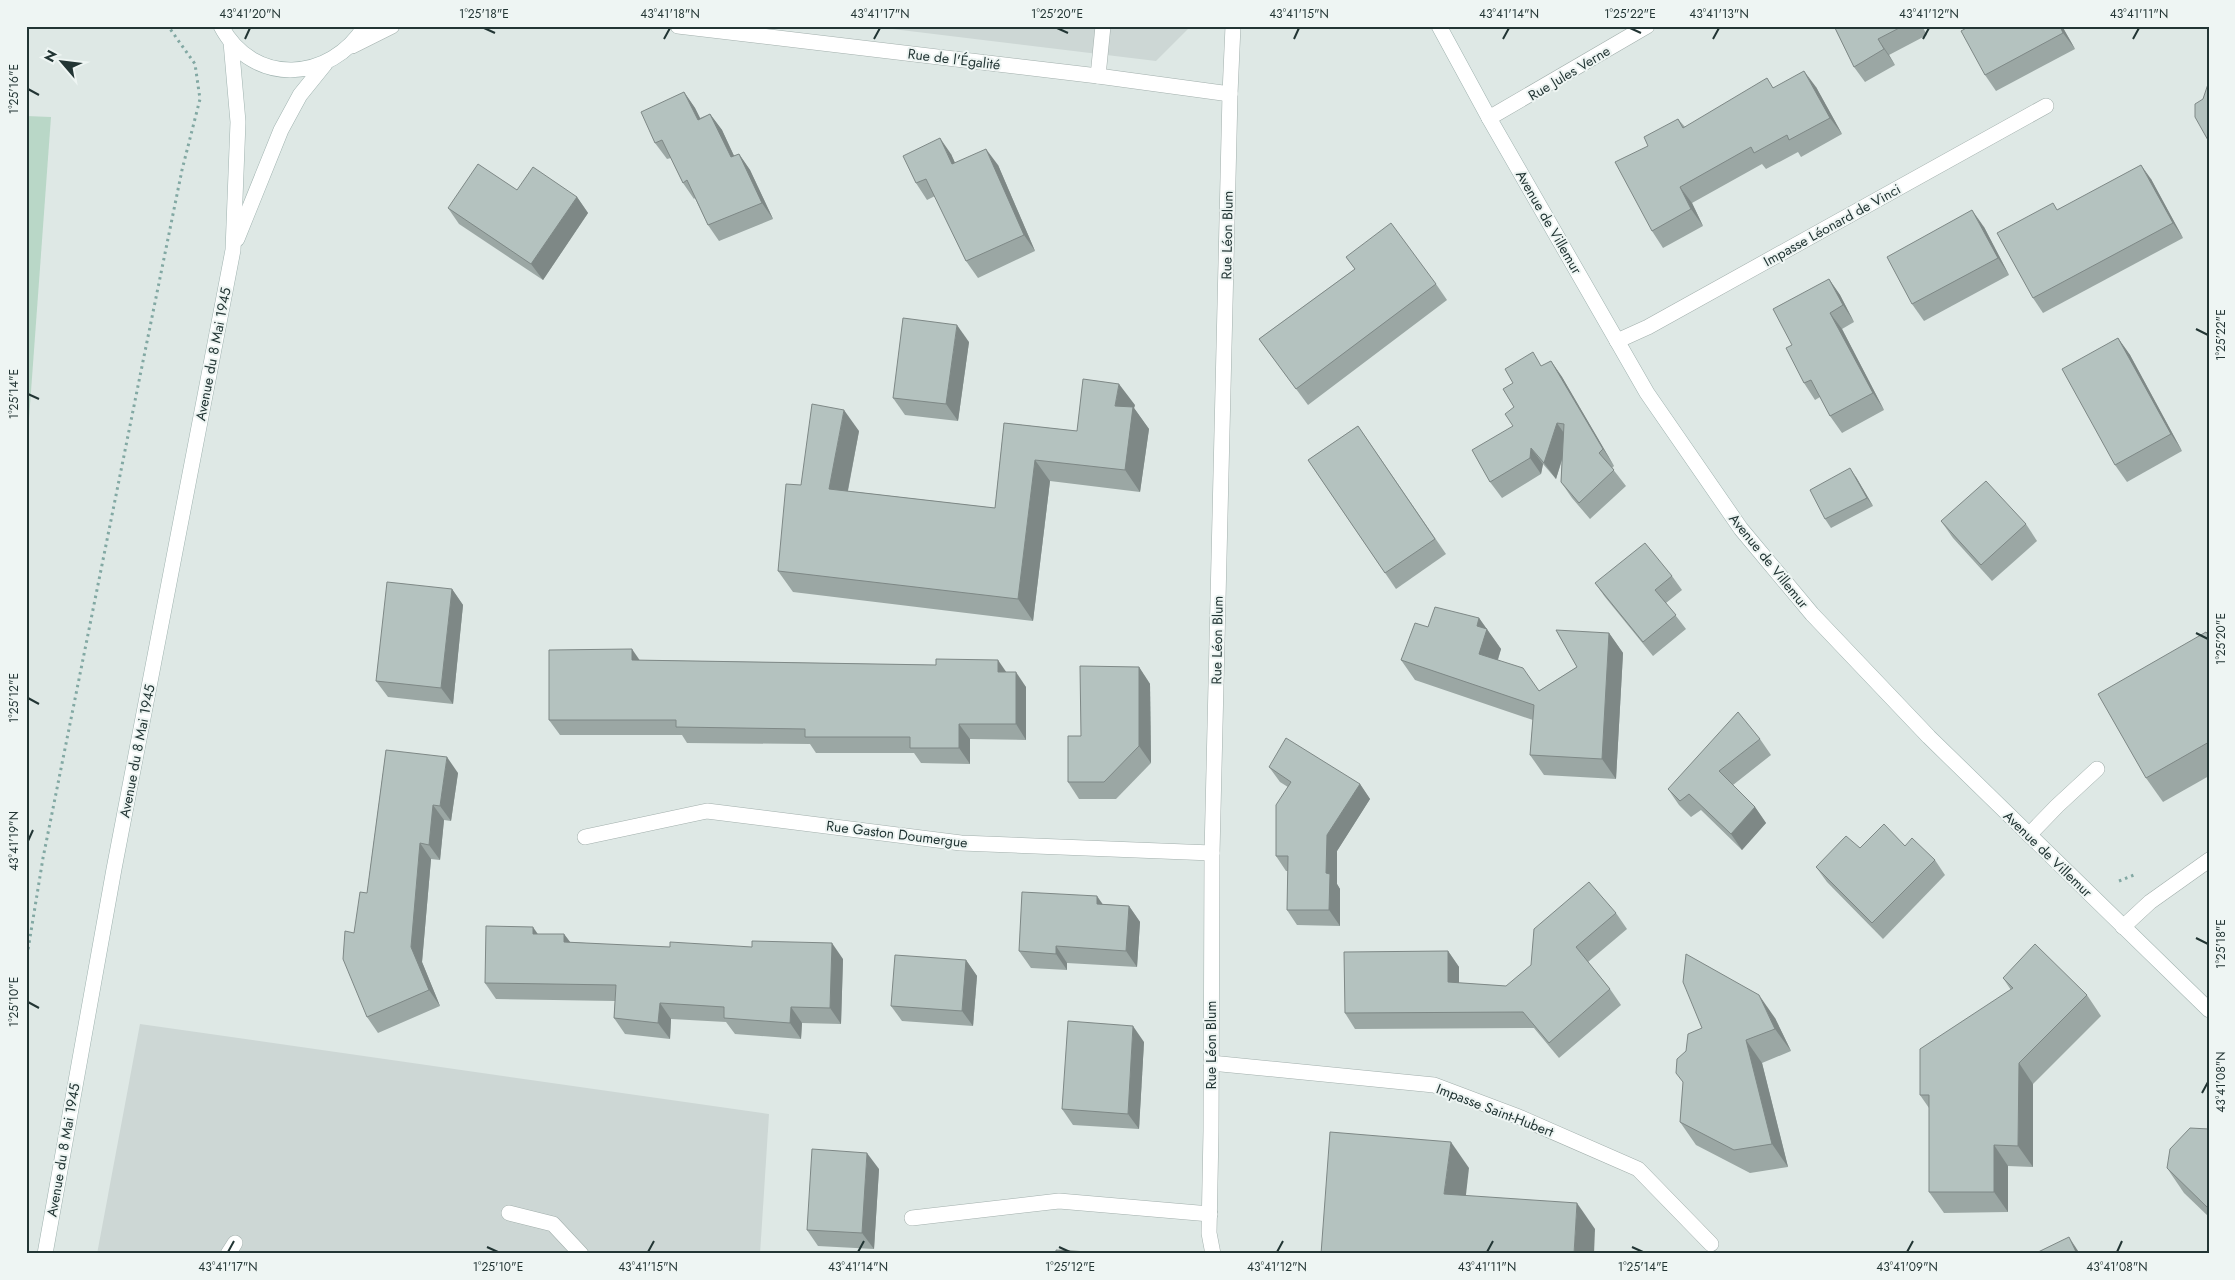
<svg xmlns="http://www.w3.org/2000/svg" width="2235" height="1280" font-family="Jost,sans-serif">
  <rect width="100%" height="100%" fill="#dee8e5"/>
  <g fill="#cdd7d5">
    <path d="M868 26H1191L1156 61Z"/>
    <path d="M140 1024 769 1114 760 1254H97Z"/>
  </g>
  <path fill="#b9d7c7" d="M26 116 51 117 26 460Z"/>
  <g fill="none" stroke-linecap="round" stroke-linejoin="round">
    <g stroke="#a2afac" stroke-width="16">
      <g id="lane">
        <path d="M1098 76 1103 26"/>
        <path d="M2029 835 2057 806 2097 769"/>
        <path d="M509 1213 553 1224 581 1254"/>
        <path d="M228 1254 235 1243"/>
      </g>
    </g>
    <g stroke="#a2afac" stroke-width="16">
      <g id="street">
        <path d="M678 26 1098 76 1230 94"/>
        <path d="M352 46 392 26"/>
        <path d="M1489 118 1647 26"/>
        <path d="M1617 341 1648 327 2046 106"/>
        <path d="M585 837 707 811 961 843 1212 853"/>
        <path d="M2123 927 2150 902 2209 860"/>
        <path d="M1211 1063 1434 1085 1519 1117 1638 1169 1711 1244"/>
        <path d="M912 1218 1059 1201 1210 1214"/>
        <path d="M1213 1254 1209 1233 1211 1131 1212 853 1230 94 1233 26"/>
      </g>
    </g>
    <g stroke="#9fb2af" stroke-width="16">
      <g id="secondary">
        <path d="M221 26C253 87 331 82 365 26"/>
        <path d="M1439 26 1489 118 1647 393 1741 529 1812 614 1929 737 2209 1010"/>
        <path d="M237 239 281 130 300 95 325 64"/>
        <path d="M45 1254 114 869 233 250 238 122 231 42"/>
      </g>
    </g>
    <g stroke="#82a8a3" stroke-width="3" stroke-dasharray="2.5 4" stroke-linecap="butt">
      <path d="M2119 881 2134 875"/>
      <path d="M26 962 43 858 140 376 182 170 200 99 195 64 168 26"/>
    </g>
    <use href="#lane" stroke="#fff" stroke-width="15"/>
    <use href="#street" stroke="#fff" stroke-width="15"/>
    <use href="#secondary" stroke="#fff" stroke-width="15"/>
  </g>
  <g fill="#9ba7a4">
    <path d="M1834 26H1922L1927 35 1889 55 1895 65 1865 82 1854 67Z"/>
    <path d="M1970 26H2062L2075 49 1996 91 1985 75Z"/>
    <path d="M1774 87H1816L1842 134 1801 157 1798 152 1766 169 1762 164 1692 203 1703 226 1663 248 1652 231 1648 146 1678 119 1685 127Z"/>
    <path d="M684 92 695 108 700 118 710 114 722 130 734 156 739 154 750 170 773 219 719 241 708 225 695 198 694 199 683 183 671 158 667 159 655 143Z"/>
    <path d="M951 154 955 163 998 165 1035 251 978 278 966 261 935 196 927 200 916 183Z"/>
    <path d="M2151 179 2183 238 2043 313 2033 298 2058 209Z"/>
    <path d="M517 190 577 197 588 213 543 280 459 224 448 208Z"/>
    <path d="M1984 227 2009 275 1924 321 1912 304Z"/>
    <path d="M1346 257 1436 284 1447 300 1308 405 1259 339 1355 269Z"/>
    <path d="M1829 279 1840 295 1854 322 1842 329 1884 410 1842 433 1830 416 1820 397 1815 400 1804 383 1792 345Z"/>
    <path d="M2118 338 2130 355 2182 451 2127 482 2115 465Z"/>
    <path d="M969 342 958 421 905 415 893 398Z"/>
    <path d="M1551 361 1562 377 1614 466 1612 468 1626 486 1590 519 1572 498 1561 482 1562 460 1556 479 1543 464 1541 474 1502 498 1490 482 1513 426 1514 407 1542 366Z"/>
    <path d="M1135 405 1134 408 1149 429 1140 492 1050 481 1033 621 793 592 778 571 801 485 859 431 848 491 995 508 1004 423 1077 431Z"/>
    <path d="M1358 426 1446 554 1396 589 1308 460Z"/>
    <path d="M1856 477 1873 506 1831 528 1825 519Z"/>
    <path d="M1941 521 2026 524 2037 541 1992 581 1953 538Z"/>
    <path d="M1672 576 1682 590 1666 603 1686 629 1653 656 1605 597 1595 583Z"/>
    <path d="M452 589 463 605 453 704 388 697 376 681Z"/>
    <path d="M1479 618 1501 649 1498 660 1539 691 1577 667 1609 633 1623 653 1616 779 1544 775 1530 755 1533 720 1415 680 1401 660 1428 627Z"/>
    <path d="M2209 635V776L2163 802 2146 778Z"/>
    <path d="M640 660 936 665 1006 672 1026 687V740L970 739V764L921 763 914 753H816L810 744 687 743 682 735H560L549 720Z"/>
    <path d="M1139 667 1150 684 1151 763 1116 799H1079L1068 782 1081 736Z"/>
    <path d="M1760 739 1771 755 1733 785 1755 807 1766 823 1742 850 1701 810 1691 817 1679 805 1668 789Z"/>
    <path d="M386 750 458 773 451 821 444 820 440 860 431 859 422 962 440 1006 378 1033 367 1017V893Z"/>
    <path d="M1269 767 1360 784 1370 799 1337 851V884L1340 889V926L1297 925 1287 910 1288 871H1286L1276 856 1288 787 1280 782Z"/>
    <path d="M1905 846 1935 860 1945 875 1883 939 1827 882 1816 867 1860 848Z"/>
    <path d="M1103 904 1129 906 1140 922 1137 967 1067 963V970L1031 968 1019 951Z"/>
    <path d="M1616 913 1627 929 1588 962 1610 989 1621 1005 1559 1058 1534 1028 1355 1029 1345 1013 1448 951 1459 967V983L1506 986Z"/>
    <path d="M538 934H564L570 942 843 959 841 1024 802 1023 801 1039 735 1034 726 1022 671 1019 670 1039 625 1034 614 1018 615 1001 496 999 485 983Z"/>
    <path d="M966 960 977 976 973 1026 902 1021 891 1006Z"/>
    <path d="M2003 978 2087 995 2101 1016 2033 1084V1167L2008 1166V1212L1944 1213 1929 1192V1108L1920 1095 2011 990Z"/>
    <path d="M1775 1018 1791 1051 1762 1063 1788 1167 1750 1173 1696 1145 1680 1122 1686 1051Z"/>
    <path d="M1144 1042 1139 1129 1073 1125 1062 1109Z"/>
    <path d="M2209 1129V1217L2184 1193 2167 1168Z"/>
    <path d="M879 1169 874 1249 818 1246 807 1230Z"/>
  </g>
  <g fill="#7e8886">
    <path d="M2060 26H2062L2075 49 2063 33Z"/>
    <path d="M1878 39 1889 55 1895 65 1884 49Z"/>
    <path d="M1804 71 1816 87 1842 134 1830 118Z"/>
    <path d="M684 92 695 108 709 136 698 120Z"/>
    <path d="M710 114 722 130 742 173 731 157Z"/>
    <path d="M940 138 951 154 963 181 952 164Z"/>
    <path d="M986 149 998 165 1035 251 1024 235Z"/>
    <path d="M739 154 750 170 773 219 762 203Z"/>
    <path d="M2141 165 2151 179 2183 238 2173 223Z"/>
    <path d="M1680 187 1692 203 1703 226 1691 209Z"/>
    <path d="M577 197 588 213 543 280 531 264Z"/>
    <path d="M1972 210 1984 227 2009 275 1998 258Z"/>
    <path d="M1829 279 1840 295 1854 322 1843 305Z"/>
    <path d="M1830 313 1842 329 1884 410 1873 393Z"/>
    <path d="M957 325 969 342 958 421 946 404Z"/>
    <path d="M2118 338 2130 355 2182 451 2171 434Z"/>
    <path d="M1551 361 1562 377 1614 466 1603 449Z"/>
    <path d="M1119 384 1135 405 1134 408 1149 429 1140 492 1125 470 1115 406Z"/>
    <path d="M844 410 859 431 844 510 829 489Z"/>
    <path d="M1557 423 1568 439 1556 479 1544 463Z"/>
    <path d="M1531 448 1543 464 1541 474 1530 458Z"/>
    <path d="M1035 460 1050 481 1033 621 1018 599Z"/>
    <path d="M1850 468 1856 477 1873 506 1867 498Z"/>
    <path d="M452 589 463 605 453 704 441 688Z"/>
    <path d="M1479 618 1501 649 1493 674 1479 654 1477 626Z"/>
    <path d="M1609 633 1623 653 1616 779 1602 759Z"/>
    <path d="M632 649 643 665 632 660Z"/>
    <path d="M998 660 1009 676 998 672Z"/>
    <path d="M1139 667 1150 684 1151 763 1139 746Z"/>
    <path d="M1016 672 1026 687V740L1016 724Z"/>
    <path d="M959 724 970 739V764L959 748Z"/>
    <path d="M447 757 458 773 451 821 440 806Z"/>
    <path d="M1360 784 1370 799 1337 851V884L1340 889V926L1329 910 1326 873 1327 835Z"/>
    <path d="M433 805 444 820 440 860 429 845Z"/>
    <path d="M1755 807 1766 823 1742 850 1731 834Z"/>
    <path d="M420 843 431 859 422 962 440 1006 429 990 411 947Z"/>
    <path d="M1097 896 1109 913 1097 904Z"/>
    <path d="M1129 906 1140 922 1137 967 1126 951Z"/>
    <path d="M533 927 544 943 533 934Z"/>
    <path d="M564 934 576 950 564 942Z"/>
    <path d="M832 943 843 959 841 1024 830 1008Z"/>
    <path d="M1056 946 1067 963V970L1056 954Z"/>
    <path d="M1448 951 1459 967V997L1448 982Z"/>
    <path d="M966 960 977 976 973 1026 962 1011Z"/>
    <path d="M1759 995 1775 1018 1791 1051 1775 1029Z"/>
    <path d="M660 1003 671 1019 670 1039 658 1023Z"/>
    <path d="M791 1007 802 1023 801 1039 790 1023Z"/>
    <path d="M1133 1026 1144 1042 1139 1129 1128 1114Z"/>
    <path d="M1746 1040 1762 1063 1788 1167 1772 1144Z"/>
    <path d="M2019 1063 2033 1084V1167L2018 1146Z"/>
    <path d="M1451 1142 1469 1168 1463 1221 1444 1194Z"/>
    <path d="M1994 1145 2008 1166V1212L1994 1192Z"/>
    <path d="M867 1153 879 1169 874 1249 862 1233Z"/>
    <path d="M1577 1203 1595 1229 1594 1254H1574Z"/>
    <path d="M2069 1237 2080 1254H2077Z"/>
  </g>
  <g fill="#b4c2bf" stroke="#7e8886">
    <path d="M1834 26H1903L1878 39 1884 49 1854 67Z"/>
    <path d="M1970 26H2060L2063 33 1985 75 1961 31Z"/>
    <path d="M1804 71 1830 118 1789 140 1787 135 1754 153 1751 147 1680 187 1691 209 1652 231 1615 162 1648 146 1644 137 1678 119 1683 128 1767 78 1773 88Z"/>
    <path d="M2209 81V142L2195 117V104L2203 99Z"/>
    <path d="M684 92 698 120 710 114 731 157 739 154 762 203 708 225 687 180 683 183 662 140 655 143 641 112Z"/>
    <path d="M940 138 952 164 986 149 1024 235 966 261 926 179 916 183 903 156Z"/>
    <path d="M478 164 517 190 533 167 577 197 531 264 448 208Z"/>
    <path d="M2141 165 2173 223 2033 298 1997 233 2053 203 2057 210Z"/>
    <path d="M1972 210 1998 258 1912 304 1887 257Z"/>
    <path d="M1391 223 1436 284 1296 389 1259 339 1355 269 1346 257Z"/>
    <path d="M1829 279 1843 305 1830 313 1873 393 1830 416 1811 380 1804 383 1786 348 1792 345 1773 309Z"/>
    <path d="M903 318 957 325 946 404 893 398Z"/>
    <path d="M2118 338 2171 434 2115 465 2062 369Z"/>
    <path d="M1533 352 1541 366 1551 361 1603 449 1599 453 1614 470 1579 503 1561 482 1564 424 1557 423 1544 463 1531 448 1530 458 1490 482 1472 450 1513 426 1505 414 1514 407 1503 389 1513 383 1505 369Z"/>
    <path d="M1083 379 1119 384 1115 406 1133 407 1125 470 1035 460 1018 599 778 571 786 484 801 485 812 404 844 410 829 489 995 508 1004 423 1077 431Z"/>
    <path d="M1358 426 1435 539 1385 573 1308 460Z"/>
    <path d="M1850 468 1867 498 1825 519 1810 490Z"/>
    <path d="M1986 481 2026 524 1981 565 1941 521Z"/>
    <path d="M1645 543 1672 576 1655 590 1676 615 1643 642 1595 583Z"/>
    <path d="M387 582 452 589 441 688 376 681Z"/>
    <path d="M1435 607 1479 618 1477 626 1487 629 1479 654 1523 668 1539 691 1577 667 1556 630 1609 633 1602 759 1530 755 1534 705 1401 660 1415 623 1428 627Z"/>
    <path d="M2206 632 2209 636V742L2146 778 2098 694Z"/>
    <path d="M632 649V660L936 665V659L998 660V672H1016V724H959V748H910V737H805V729L676 727V720H549V650Z"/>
    <path d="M1080 666 1139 667V746L1104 782H1068V736H1081Z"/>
    <path d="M1738 712 1760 739 1719 771 1755 807 1731 834 1689 794 1680 801 1668 789Z"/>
    <path d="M1286 738 1360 784 1327 835 1326 873 1330 874 1329 910H1287L1288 856H1276V805L1291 782 1269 767Z"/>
    <path d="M386 750 447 757 440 806 433 805 429 845 420 843 411 947 429 990 367 1017 343 959 345 931 354 933 360 892 367 893Z"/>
    <path d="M1884 824 1905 846 1912 838 1935 860 1872 923 1816 867 1846 836 1860 848Z"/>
    <path d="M1589 882 1616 913 1576 947 1610 989 1549 1043 1523 1012 1345 1013 1344 952 1448 951V982L1506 986 1531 965 1534 929Z"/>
    <path d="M1022 892 1097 896V904L1129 906 1126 951 1056 946V954L1019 951Z"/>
    <path d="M486 926 533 927V934H564V942L670 947V942L752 947V941L832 943 830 1008 791 1007 790 1023 724 1018V1007L660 1003 658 1023 614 1018 616 985 485 983Z"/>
    <path d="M2035 944 2087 995 2019 1063 2018 1146 1994 1145V1192H1929V1095H1920V1049L2013 988 2003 978Z"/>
    <path d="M1686 954 1759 995 1775 1029 1746 1040 1772 1144 1734 1150 1680 1122 1683 1082 1676 1073 1677 1059 1686 1051 1688 1034 1702 1028 1683 982Z"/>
    <path d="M895 955 966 960 962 1011 891 1006Z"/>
    <path d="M1068 1021 1133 1026 1128 1114 1062 1109Z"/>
    <path d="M2190 1128 2209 1129V1209L2167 1168 2170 1149Z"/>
    <path d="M1330 1132 1451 1142 1444 1194 1577 1203 1574 1254H1321Z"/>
    <path d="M812 1149 867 1153 862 1233 807 1230Z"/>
    <path d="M2069 1237 2077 1254H2034Z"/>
    <path d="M1056 1250 1120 1254H1056Z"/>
  </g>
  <path fill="none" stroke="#223534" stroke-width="2" d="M484 28 495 33M1057 28 1068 33M1630 28 1641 33M245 39 250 28M664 39 670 28M874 39 880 28M1294 39 1299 28M1503 39 1509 28M1713 39 1719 28M1923 39 1929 28M2133 39 2139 28M28 89 39 95M2196 329 2208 335M28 394 39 399M2196 633 2208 639M28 698 39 704M28 841 33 830M2196 938 2208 944M28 1002 39 1008M2202 1093 2208 1082M487 1247 498 1252M1059 1247 1070 1252M1632 1247 1643 1252M228 1252 234 1241M648 1252 654 1241M858 1252 864 1241M1277 1252 1283 1241M1487 1252 1493 1241M1907 1252 1913 1241M2117 1252 2122 1241"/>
  <g text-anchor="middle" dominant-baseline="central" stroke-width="4" stroke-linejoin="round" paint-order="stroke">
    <g font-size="14" fill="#223534" stroke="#eef5f3">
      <text transform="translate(954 59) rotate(7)">Rue de l'Égalité</text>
      <text transform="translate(1569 73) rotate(-31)">Rue Jules Verne</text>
      <text transform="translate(1549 222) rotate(60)">Avenue de Villemur</text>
      <text transform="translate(1832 225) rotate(-29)">Impasse Léonard de Vinci</text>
      <text transform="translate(1227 235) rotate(-89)">Rue Léon Blum</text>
      <text transform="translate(213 354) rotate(-79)">Avenue du 8 Mai 1945</text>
      <text transform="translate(1769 561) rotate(51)">Avenue de Villemur</text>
      <text transform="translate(1217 640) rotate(-89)">Rue Léon Blum</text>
      <text transform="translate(137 751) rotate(-79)">Avenue du 8 Mai 1945</text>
      <text transform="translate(897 834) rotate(7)">Rue Gaston Doumergue</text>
      <text transform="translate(2048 854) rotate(44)">Avenue de Villemur</text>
      <text transform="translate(1211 1045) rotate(-90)">Rue Léon Blum</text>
      <text transform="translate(1495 1110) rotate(21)">Impasse Saint-Hubert</text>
      <text transform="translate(63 1150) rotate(-80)">Avenue du 8 Mai 1945</text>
    </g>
  </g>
  <rect width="2235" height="1280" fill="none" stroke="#eef5f3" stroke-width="55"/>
  <g transform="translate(62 62) rotate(298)" stroke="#eef5f3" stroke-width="4" paint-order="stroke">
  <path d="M0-4L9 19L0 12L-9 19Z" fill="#223534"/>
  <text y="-8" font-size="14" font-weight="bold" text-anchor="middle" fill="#223534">N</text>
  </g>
  <rect x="28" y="28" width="2180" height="1224" fill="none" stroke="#223534" stroke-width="2"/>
  <g font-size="12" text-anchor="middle" fill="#223534">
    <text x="250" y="18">43°41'20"N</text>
    <text x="484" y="18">1°25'18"E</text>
    <text x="670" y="18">43°41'18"N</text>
    <text x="880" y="18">43°41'17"N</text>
    <text x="1057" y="18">1°25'20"E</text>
    <text x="1299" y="18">43°41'15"N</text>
    <text x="1509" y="18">43°41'14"N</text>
    <text x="1630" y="18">1°25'22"E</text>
    <text x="1719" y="18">43°41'13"N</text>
    <text x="1929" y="18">43°41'12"N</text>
    <text x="2139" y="18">43°41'11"N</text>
    <text transform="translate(14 89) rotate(-90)" y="4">1°25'16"E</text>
    <text transform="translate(2221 335) rotate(-90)" y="4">1°25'22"E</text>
    <text transform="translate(14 394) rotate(-90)" y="4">1°25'14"E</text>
    <text transform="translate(2221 639) rotate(-90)" y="4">1°25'20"E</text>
    <text transform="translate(14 698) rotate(-90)" y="4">1°25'12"E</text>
    <text transform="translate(14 841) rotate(-90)" y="4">43°41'19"N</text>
    <text transform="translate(2221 944) rotate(-90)" y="4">1°25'18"E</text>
    <text transform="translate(14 1002) rotate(-90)" y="4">1°25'10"E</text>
    <text transform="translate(2221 1082) rotate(-90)" y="4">43°41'08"N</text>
    <text x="228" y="1271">43°41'17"N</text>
    <text x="498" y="1271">1°25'10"E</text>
    <text x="648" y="1271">43°41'15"N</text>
    <text x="858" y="1271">43°41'14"N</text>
    <text x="1070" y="1271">1°25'12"E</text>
    <text x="1277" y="1271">43°41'12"N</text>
    <text x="1487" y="1271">43°41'11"N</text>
    <text x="1643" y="1271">1°25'14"E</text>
    <text x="1907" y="1271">43°41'09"N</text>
    <text x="2117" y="1271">43°41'08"N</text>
  </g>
</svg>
